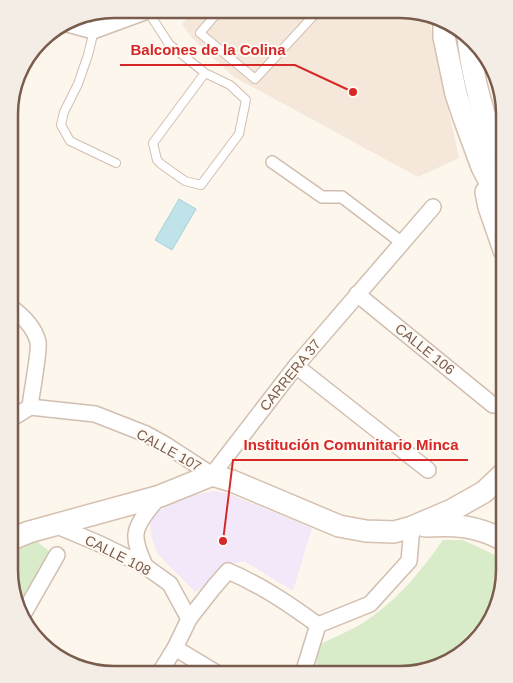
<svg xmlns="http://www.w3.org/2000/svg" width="513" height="683" font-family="Arial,sans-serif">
  <rect width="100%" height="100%" fill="#fdf6ec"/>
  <path fill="#f5e8da" d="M414 10 428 15 459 158 418 177 234 77 192 38 182 24 193 13Z"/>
  <path fill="#f3e8fa" d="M214 491 227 493 312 528 293 591 244 561 221 566 203 588 195 592 157 553 152 538 150 523 156 513 170 502 197 494Z"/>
  <g fill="#d8ecc9">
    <path d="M31 537 49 551 46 569 19 613 9 570V547Z"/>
    <path d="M443 540H463L497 556 504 566V577L487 628 446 663 400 674H318L314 647C328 640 343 634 356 627 393 606 419 574 443 540Z"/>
  </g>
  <path fill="#bfe3e8" stroke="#a5d3da" d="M179 199 196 209 172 250 155 240Z"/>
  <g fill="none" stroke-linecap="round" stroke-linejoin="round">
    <g stroke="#d1beb0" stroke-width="10">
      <g id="service">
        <path d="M218 12 200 33 255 79 315 14 312 11"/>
        <path d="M149 13 169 44 205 73 230 85 246 100 239 134 201 185 185 181 161 164 157 160 153 143 205 73"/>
        <path d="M98 14 88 55 78 84 64 112 61 125 70 141 116 163"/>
      </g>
    </g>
    <g stroke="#d1beb0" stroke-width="14">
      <path id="pedestrian" d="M272 162 322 197H342L401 242"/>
    </g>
    <g stroke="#d1beb0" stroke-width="18">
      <g id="minor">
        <path d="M64 23 93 31 142 13"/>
        <path d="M357 294 493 405"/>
        <path d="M9 306C22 315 34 326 38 342 40 351 31 395 30 407"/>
        <path d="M296 366 428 470"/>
        <path d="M30 407 95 414 146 434 166 445 212 475 296 366 433 207"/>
        <path d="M9 420 30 407"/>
        <path d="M55 525 100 544 145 566 170 584 189 619"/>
        <path d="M145 566C141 556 135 545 136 534 137 522 152 505 160 496"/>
        <path d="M21 618 57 555"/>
        <path d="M318 625 370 604 409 561 412 527"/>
        <path d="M175 648 218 674"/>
        <path d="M159 674 175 648 189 619 214 587 228 571C261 585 289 604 318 625"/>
        <path d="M306 674 305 667 318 625"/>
      </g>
    </g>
    <g stroke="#d6c0b0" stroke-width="24">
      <g id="secondary">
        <path d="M444 21V37L456 94 464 118 482 167 504 209"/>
        <path d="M468 37C473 83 485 124 504 165"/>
        <path d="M486 192 489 207 504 250"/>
        <path d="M425 526C456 524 476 526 504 540"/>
        <path d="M9 540 29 532 160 496 212 475 232 481 339 526 366 531 394 532 412 527 452 510 484 492 504 473"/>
      </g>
    </g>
    <use href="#service" stroke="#fff" stroke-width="8"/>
    <use href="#pedestrian" stroke="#fff" stroke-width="11"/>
    <use href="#minor" stroke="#fff" stroke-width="15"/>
    <use href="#secondary" stroke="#fff" stroke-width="21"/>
  </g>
  <g text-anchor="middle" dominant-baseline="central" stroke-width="4" stroke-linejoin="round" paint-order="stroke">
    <g font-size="14" fill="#7a5c4d" stroke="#fffaf3">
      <text transform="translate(425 349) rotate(39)">CALLE 106</text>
      <text transform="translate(290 375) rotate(-51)">CARRERA 37</text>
      <text transform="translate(169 450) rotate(29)">CALLE 107</text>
      <text transform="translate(118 555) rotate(27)">CALLE 108</text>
    </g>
  </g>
  <path d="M0 0H513V683H0ZM114 18H400A96 96 0 0 1 496 114V570A96 96 0 0 1 400 666H114A96 96 0 0 1 18 570V114A96 96 0 0 1 114 18Z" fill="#f4ede6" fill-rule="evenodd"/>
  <path fill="none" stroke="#7a5c4d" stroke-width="2.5" d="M114 18H400A96 96 0 0 1 496 114V570A96 96 0 0 1 400 666H114A96 96 0 0 1 18 570V114A96 96 0 0 1 114 18Z"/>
  <path fill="none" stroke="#d62828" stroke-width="2" d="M353 92L295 65H120M223 541L233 460H468"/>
  <g fill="#d62828" stroke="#fffaf3" stroke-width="2">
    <circle cx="353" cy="92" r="5"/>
    <circle cx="223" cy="541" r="5"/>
  </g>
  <g font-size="15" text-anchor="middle" font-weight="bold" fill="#d62828" stroke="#fffaf3" stroke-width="4" stroke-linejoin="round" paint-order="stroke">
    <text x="208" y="55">Balcones de la Colina</text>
    <text x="351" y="450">Institución Comunitario Minca</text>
  </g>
</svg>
